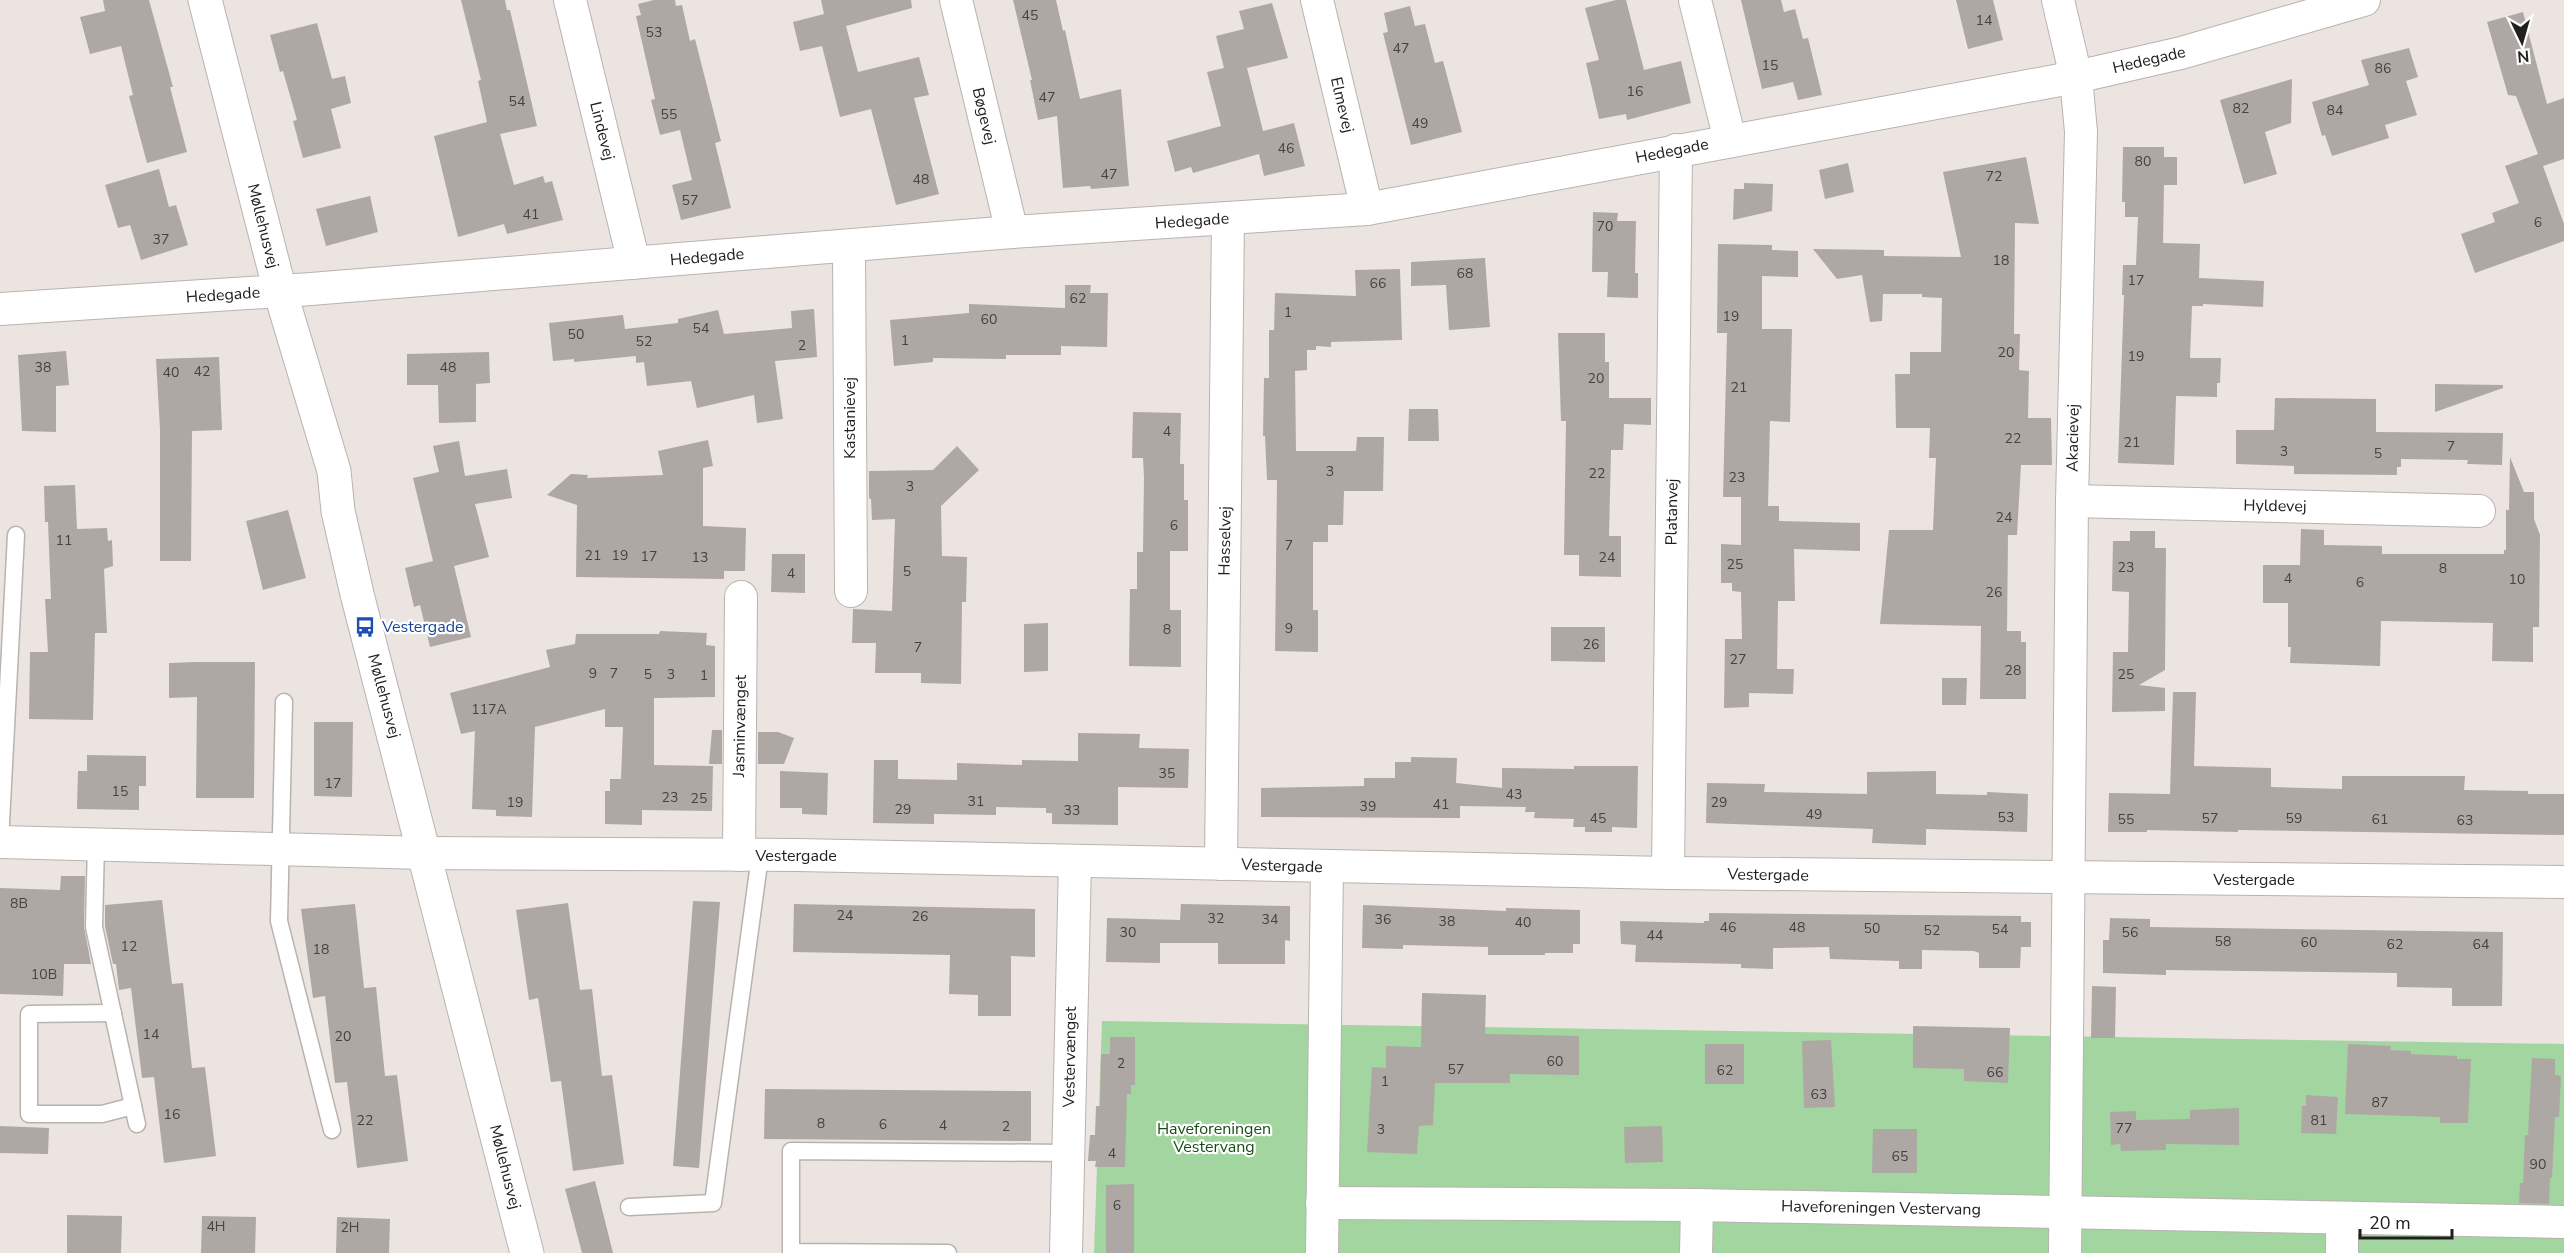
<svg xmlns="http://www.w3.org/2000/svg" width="2564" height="1253" font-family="'Nunito Sans',sans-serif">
  <rect width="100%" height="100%" fill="#ebe4e1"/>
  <path fill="#a3d5a0" d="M1102 1021 2564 1044V1253H1094Z"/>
  <g fill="#aea8a4">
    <path d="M103 0H149L173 87H170L187 152 147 163 129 96 133 95 121 46 90 54 80 17 105 11Z"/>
    <path d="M461 0H505L507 10H510L537 126 500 134 514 185 543 176 545 183 552 181 563 220 507 234 504 224 458 237 434 136 487 122 478 81 481 80Z"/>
    <path d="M654 0H675L676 6 682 5 690 41 695 39 721 141 715 143 731 208 681 220 672 185 692 180 680 130 660 135 651 100 655 99 636 16 641 15 638 4Z"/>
    <path d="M821 0H911L912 8 846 26 858 72 919 57 929 95 914 98 939 194 896 205 871 109 840 117 822 46 800 51 793 22 824 14Z"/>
    <path d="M1013 0H1056L1063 31 1065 30 1080 99 1121 89 1129 186 1091 189 1090 186 1063 188 1057 116 1038 120 1030 80H1032Z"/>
    <path d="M1616 0H1626L1644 70 1681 61 1691 103 1627 120 1626 114 1599 119 1586 63 1599 60 1585 8Z"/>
    <path d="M1741 0H1781L1784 12 1795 9 1803 39 1808 38 1822 95 1798 100 1793 82 1762 89Z"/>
    <path d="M1956 0H1993L2003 40 1968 49Z"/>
    <path d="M1272 3 1288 58 1247 68 1263 131 1294 123 1305 166 1264 176 1259 154 1193 173 1191 167 1175 172 1167 141 1221 126 1207 72 1224 68 1216 36 1244 29 1239 11Z"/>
    <path d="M1410 6 1415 26 1425 24 1435 63 1443 61 1462 132 1411 145 1383 33 1388 32 1384 13Z"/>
    <path d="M2523 12 2547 104 2564 98V159L2543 166 2564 224V241L2475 273 2461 234 2495 222 2492 213 2519 203 2505 166 2538 154 2516 96 2508 95 2487 22Z"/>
    <path d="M317 23 332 79 345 76 351 103 331 109 341 148 303 158 293 121 297 120 283 71 280 72 270 35Z"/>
    <path d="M2409 48 2418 77 2406 81 2417 115 2385 125 2389 138 2332 156 2325 135 2322 136 2312 102 2369 85 2361 60Z"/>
    <path d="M2292 79 2291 123 2265 132 2277 174 2244 184 2220 100Z"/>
    <path d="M2123 147H2164V157H2177V185H2164L2163 243 2200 244 2199 278 2264 281 2263 307 2203 304V306H2192L2190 358H2221L2220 383H2217V397L2176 396 2174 465 2118 463 2124 295H2122L2123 265H2136L2138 217H2125V202H2122Z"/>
    <path d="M2026 157 2039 224 2015 223 2014 334H2020L2019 370 2029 371 2028 418H2051L2052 465H2021L2017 535H2008L2007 631H2021V642H2026V699H1980L1981 626 1880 624 1889 530H1933L1936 458H1929L1930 428H1896L1895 374H1910V352H1941L1942 298 1922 297V294H1883L1882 321 1870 322 1862 275 1837 279 1813 249 1884 250V256L1961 257 1943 172Z"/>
    <path d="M1848 163 1854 192 1825 199 1819 170Z"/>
    <path d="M159 169 169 207 176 205 188 245 141 260 130 225 118 228 105 185Z"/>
    <path d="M1744 183 1773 184 1772 211 1733 220 1734 189H1744Z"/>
    <path d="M370 196 378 232 326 246 316 209Z"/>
    <path d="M1593 212 1618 213 1617 221H1636L1635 273H1638V298L1607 297 1608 272H1592Z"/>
    <path d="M1718 244 1772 245V250L1798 251V277L1762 276V329H1792L1790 422 1770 421 1768 506H1779V521L1860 523V551L1794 549 1795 601H1778L1777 669H1794L1793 694 1749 693V707L1724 708 1725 639H1742L1741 592 1732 591V583H1721V544L1741 545V497H1723L1727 333H1717Z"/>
    <path d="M1485 258 1490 327 1449 330 1446 285 1411 286V262Z"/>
    <path d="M1400 269 1402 340 1331 342V347L1316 346V350H1307V370L1295 371 1296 451H1356L1357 437H1384L1383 491H1344L1343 525H1328V542H1313V610H1318V652L1275 651 1277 480H1267L1265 436H1263L1264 378H1269V330H1274L1275 293 1356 296 1355 270Z"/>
    <path d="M1065 285H1091L1090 293H1108L1107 347 1061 346V355H1006V359L933 358V362L894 366 890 320 969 313V304L1065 308Z"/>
    <path d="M814 309 817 357 775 361 783 419 757 423 754 395 697 408 691 381 647 386 644 362 636 363V356L574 362V359L553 361 549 323 623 315 625 329 678 323V319L718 310 724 334 792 328 791 311Z"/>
    <path d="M1558 333H1605V362H1609V398H1651V425L1624 424 1623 450H1611L1609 536H1621V577L1579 576V555H1564L1566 421H1561Z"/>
    <path d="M66 351 69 385 56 386V432L22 431 18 355Z"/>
    <path d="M489 352 490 383 476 384V422L439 423 438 385H407V354Z"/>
    <path d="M219 357 222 430 192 431 191 561H160V429L156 359Z"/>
    <path d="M2435 384 2503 385V388L2435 412Z"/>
    <path d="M2275 398 2376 399V432L2503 433 2502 465 2467 464 2468 460 2401 459V467H2397V475L2294 474V466L2236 464V430H2274Z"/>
    <path d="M1409 409H1438L1439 441H1408Z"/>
    <path d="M1133 412 1181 413 1180 464H1184V500H1188V551H1170V610H1181V667L1129 666 1130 589H1137V552H1143L1144 477 1143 458H1132Z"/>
    <path d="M708 440 713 466 703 468V526L746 528 745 571H724V579L576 577 577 505 547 495 571 474 588 475 587 478 663 475 658 451Z"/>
    <path d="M459 441 465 476 507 469 512 498 475 504 489 557 454 566 471 637 430 647 420 605 414 607 405 568 433 561 413 478 439 472 433 446Z"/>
    <path d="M957 446 979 470 941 506 942 556 967 557 966 602H962L961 684 921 683V673H875L876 643H852L853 609 892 611 895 519 872 520 871 499 869 498V471L933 470Z"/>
    <path d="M2510 457 2524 492H2534V519L2540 535 2539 627H2533V662L2492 661 2493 623 2381 621 2380 666 2290 663 2291 647H2288V603H2263V565H2300L2301 529 2324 530V545L2382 546V554H2504V550H2506V510H2509Z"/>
    <path d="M75 485 77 529 107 528 108 541 112 540 113 566 104 569 107 633H95L93 720 29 719 30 652H48L45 599H51L48 522H45L44 486Z"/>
    <path d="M288 510 306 578 263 590 246 521Z"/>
    <path d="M2130 531H2155V548H2166L2165 670 2139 685 2165 688V711L2112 712 2113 652H2128L2129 592 2112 591 2113 541H2130Z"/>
    <path d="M772 554H805V593L771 592Z"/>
    <path d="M1048 623V671L1024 672V624Z"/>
    <path d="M1551 627H1605V662L1551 661Z"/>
    <path d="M660 631 707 633 706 645 715 646V697L654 698V765L713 766 712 811 642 810V825L605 824V791H610V779H621L623 727H605V709L535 727 532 817 496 816V810L472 809 475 731 461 734 450 693 550 667 546 650 575 644 576 634H659Z"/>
    <path d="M197 662H255L254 798H196L197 697 169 698V663Z"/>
    <path d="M1942 678H1967L1966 705H1942Z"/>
    <path d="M2173 692H2196L2194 766 2271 768V787L2342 789V776H2465L2464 790 2528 791V794H2564V835L2238 830V832L2147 830V832H2108L2109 793 2170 794Z"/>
    <path d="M314 722H353L352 797 314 796Z"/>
    <path d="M712 730H722V764H709Z"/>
    <path d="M758 732H778L794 738 784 764H758Z"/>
    <path d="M1078 733 1140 734 1139 748 1189 749 1188 788 1118 787V825L1052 824V813H1046V808L996 807V815L934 814V824L873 823 874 760H898V779L957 780V763L1022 765V760L1078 761Z"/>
    <path d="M87 755 146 756V786H139V810L77 809 78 771H87Z"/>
    <path d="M1411 757 1457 758 1456 783 1502 788V768L1574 769V766H1638L1637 828 1612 827V832H1585V827H1573L1574 819 1534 818 1535 812H1525L1526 807 1460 806V818L1261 817V788L1364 786V778H1395V762H1411Z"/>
    <path d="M780 771 828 773 827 815 802 814V808H780Z"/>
    <path d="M1936 771V794L1987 795V792L2028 794 2027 832 1926 829V845L1872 843 1873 829 1706 823 1707 783 1765 784 1764 792 1867 794V772Z"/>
    <path d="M61 876H85L84 927 91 964H64L63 996 0 994V888L60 890Z"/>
    <path d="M162 900 172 984 183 983 192 1068 205 1067 216 1156 164 1163 154 1077 142 1078 131 988 119 990 116 964H113L105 926V905Z"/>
    <path d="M693 901 720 902 699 1168 673 1166Z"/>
    <path d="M568 903 580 990 592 989 602 1076 612 1075 624 1164 573 1171 561 1081 551 1082 538 998 529 1000 516 910Z"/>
    <path d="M355 904 364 988 376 987 385 1076 397 1075 408 1161 357 1168 347 1082 335 1083 325 996 313 998 301 909Z"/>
    <path d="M794 904 1035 909V957L1011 956V1016H978V995L949 994 950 955 793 952Z"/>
    <path d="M1181 904 1290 906V941L1285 940V964H1218V943H1160V963L1106 962 1107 918 1180 920Z"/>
    <path d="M1363 905 1506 911V908L1580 910V944H1573V953H1545V955H1488V947L1403 945V949L1362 948Z"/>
    <path d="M1709 913 2021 916V922H2031V947H2021L2020 968H1979V953L1974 951 1922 950V969H1899V961L1830 959 1829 947 1773 948V969L1741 968V964L1635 962 1636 945 1621 944 1620 921 1704 923V921H1709Z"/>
    <path d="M2110 918 2150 919V927L2503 932 2502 1006H2452V988L2397 987V973L2166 970V975L2103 973V940H2109Z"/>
    <path d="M2092 986 2116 987 2115 1038H2091Z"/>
    <path d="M1422 993 1486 995 1485 1034 1579 1036V1075L1510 1074V1083H1435L1433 1125 1419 1126 1417 1154 1367 1152 1372 1067 1386 1068V1046L1421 1047Z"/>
    <path d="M1913 1026 2010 1028 2008 1083 1964 1081V1069L1913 1068Z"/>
    <path d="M1110 1037H1135V1085H1131V1094H1127L1125 1167H1095L1096 1161H1088L1090 1135H1095L1096 1106H1100L1101 1054H1110Z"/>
    <path d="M1831 1040 1835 1107 1804 1108 1802 1041Z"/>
    <rect x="1705" y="1044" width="39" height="40"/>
    <path d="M2348 1044 2391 1046 2390 1050 2411 1051V1054L2457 1056V1059H2471L2468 1123H2440V1117L2345 1114Z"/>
    <path d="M2532 1058 2555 1059V1075L2561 1076 2559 1117H2555L2552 1178H2550L2549 1204 2519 1203 2520 1183H2523L2525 1135H2528Z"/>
    <path d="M765 1089 1031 1091V1141L764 1139Z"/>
    <path d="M2306 1095 2338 1097 2336 1134 2301 1133 2302 1106H2306Z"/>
    <path d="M2239 1108V1145L2166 1144V1150L2121 1151 2120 1144 2111 1145 2110 1112 2136 1111V1120L2190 1119V1110Z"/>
    <path d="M0 1126 49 1128 48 1154 0 1153Z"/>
    <path d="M1662 1126 1663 1162 1625 1163 1624 1127Z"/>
    <path d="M1873 1129H1917V1173H1872Z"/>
    <path d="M595 1181 613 1253H582L565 1189Z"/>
    <path d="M1134 1184V1253H1106V1185Z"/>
    <path d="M67 1215 122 1216 121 1253H67Z"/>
    <path d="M202 1216 256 1217 255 1253H201Z"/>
    <path d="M337 1217 390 1219 389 1253H336Z"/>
  </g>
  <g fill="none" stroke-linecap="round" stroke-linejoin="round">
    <g stroke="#b9b3af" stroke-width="19">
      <g id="lane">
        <path d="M284 702 279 921 332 1130"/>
        <path d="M0 842 16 535"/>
        <path d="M96 843 94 927 137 1124"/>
        <path d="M113 1013 29 1014V1114H102L133 1106"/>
        <path d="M629 1207 713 1203 760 856"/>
        <path d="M948 1253 791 1252V1151L1068 1153"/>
      </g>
    </g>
    <g stroke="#b9b3af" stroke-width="34">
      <g id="street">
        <path d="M570 0 634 263"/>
        <path d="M956 0 1012 232"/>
        <path d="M1317 0 1367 209"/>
        <path d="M1695 0 1730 140"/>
        <path d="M2058 0 2076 77 2081 132 2072 501 2065 1253"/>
        <path d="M849 246 851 591"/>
        <path d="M0 309 311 289 1012 232 1367 209 2076 77 2181 53 2364 0"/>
        <path d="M2072 501 2479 511"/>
        <path d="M0 842 425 853 798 855 1668 873 2564 882"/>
        <path d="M739 855 741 597"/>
        <path d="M1221 864 1228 218"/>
        <path d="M1668 873 1676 150"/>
        <path d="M1322 1203 1697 1205 2564 1222"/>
        <path d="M1066 1253 1075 861"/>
        <path d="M1322 1253 1327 867"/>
        <path d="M1696 1253 1697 1205"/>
        <path d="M2342 1253V1218"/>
      </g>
    </g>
    <g stroke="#b9b3af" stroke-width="35">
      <path id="secondary" d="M205 0 280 291 334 471 338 511 357 594 527 1253"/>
    </g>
    <use href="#lane" stroke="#fff" stroke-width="16"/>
    <use href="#street" stroke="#fff" stroke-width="32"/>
    <use href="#secondary" stroke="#fff" stroke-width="33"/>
  </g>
  <defs>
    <g id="bus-bare" transform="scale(1.62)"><path d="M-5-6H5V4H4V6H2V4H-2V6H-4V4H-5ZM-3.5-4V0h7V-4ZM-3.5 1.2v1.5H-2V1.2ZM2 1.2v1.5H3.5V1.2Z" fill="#1a4fb4" stroke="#fff" stroke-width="2.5" paint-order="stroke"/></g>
  </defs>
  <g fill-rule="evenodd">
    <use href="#bus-bare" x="365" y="627"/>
  </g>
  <g text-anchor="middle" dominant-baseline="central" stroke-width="4.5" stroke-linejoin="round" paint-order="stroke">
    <g font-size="14" fill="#454240">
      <text x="1030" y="15">45</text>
      <text x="1984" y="20">14</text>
      <text x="654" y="32">53</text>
      <text x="1401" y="48">47</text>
      <text x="1770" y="65">15</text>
      <text x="2383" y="68">86</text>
      <text x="1635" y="91">16</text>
      <text x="1047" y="97">47</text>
      <text x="517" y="101">54</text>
      <text x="2241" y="108">82</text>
      <text x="2335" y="110">84</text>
      <text x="669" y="114">55</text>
      <text x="1420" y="123">49</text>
      <text x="1286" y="148">46</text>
      <text x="2143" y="161">80</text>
      <text x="1109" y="174">47</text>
      <text x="1994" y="176">72</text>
      <text x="921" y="179">48</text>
      <text x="690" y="200">57</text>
      <text x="531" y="214">41</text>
      <text x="2538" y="222">6</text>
      <text x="1605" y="226">70</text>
      <text x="161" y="239">37</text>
      <text x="2001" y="260">18</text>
      <text x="1465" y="273">68</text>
      <text x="2136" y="280">17</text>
      <text x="1378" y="283">66</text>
      <text x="1078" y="298">62</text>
      <text x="1288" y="312">1</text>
      <text x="1731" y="316">19</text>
      <text x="989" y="319">60</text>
      <text x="701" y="328">54</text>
      <text x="576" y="334">50</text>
      <text x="905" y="340">1</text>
      <text x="644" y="341">52</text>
      <text x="802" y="345">2</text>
      <text x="2006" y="352">20</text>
      <text x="2136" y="356">19</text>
      <text x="43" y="367">38</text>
      <text x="448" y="367">48</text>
      <text x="202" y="371">42</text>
      <text x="171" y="372">40</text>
      <text x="1596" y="378">20</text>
      <text x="1739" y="387">21</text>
      <text x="1167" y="431">4</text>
      <text x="2013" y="438">22</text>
      <text x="2132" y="442">21</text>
      <text x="2451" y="446">7</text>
      <text x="2284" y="451">3</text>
      <text x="2378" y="453">5</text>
      <text x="1330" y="471">3</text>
      <text x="1597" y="473">22</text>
      <text x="1737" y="477">23</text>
      <text x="910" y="486">3</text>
      <text x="2004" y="517">24</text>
      <text x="1174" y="525">6</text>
      <text x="64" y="540">11</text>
      <text x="1289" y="545">7</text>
      <text x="593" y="555">21</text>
      <text x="620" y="555">19</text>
      <text x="649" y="556">17</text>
      <text x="700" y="557">13</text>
      <text x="1607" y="557">24</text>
      <text x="1735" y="564">25</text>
      <text x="2126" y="567">23</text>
      <text x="2443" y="568">8</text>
      <text x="907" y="571">5</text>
      <text x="791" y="573">4</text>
      <text x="2288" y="578">4</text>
      <text x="2517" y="579">10</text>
      <text x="2360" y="582">6</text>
      <text x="1994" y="592">26</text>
      <text x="1289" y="628">9</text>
      <text x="1167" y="629">8</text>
      <text x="1591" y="644">26</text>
      <text x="918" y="647">7</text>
      <text x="1738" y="659">27</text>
      <text x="2013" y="670">28</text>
      <text x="593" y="673">9</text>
      <text x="614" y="673">7</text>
      <text x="648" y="674">5</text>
      <text x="671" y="674">3</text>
      <text x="2126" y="674">25</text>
      <text x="704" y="675">1</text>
      <text x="489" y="709">117A</text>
      <text x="1167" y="773">35</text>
      <text x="333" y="783">17</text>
      <text x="120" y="791">15</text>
      <text x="1514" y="794">43</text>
      <text x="670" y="797">23</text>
      <text x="699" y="798">25</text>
      <text x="976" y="801">31</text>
      <text x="515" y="802">19</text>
      <text x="1719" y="802">29</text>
      <text x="1441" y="804">41</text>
      <text x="1368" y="806">39</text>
      <text x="903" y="809">29</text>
      <text x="1072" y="810">33</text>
      <text x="1814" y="814">49</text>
      <text x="2006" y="817">53</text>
      <text x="1598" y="818">45</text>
      <text x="2210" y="818">57</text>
      <text x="2294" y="818">59</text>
      <text x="2126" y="819">55</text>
      <text x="2380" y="819">61</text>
      <text x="2465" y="820">63</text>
      <text x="19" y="903">8B</text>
      <text x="845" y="915">24</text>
      <text x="920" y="916">26</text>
      <text x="1216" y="918">32</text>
      <text x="1270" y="919">34</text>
      <text x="1383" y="919">36</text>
      <text x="1447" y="921">38</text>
      <text x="1523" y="922">40</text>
      <text x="1728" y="927">46</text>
      <text x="1797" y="927">48</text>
      <text x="1872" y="928">50</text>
      <text x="2000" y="929">54</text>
      <text x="1932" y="930">52</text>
      <text x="1128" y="932">30</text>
      <text x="2130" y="932">56</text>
      <text x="1655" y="935">44</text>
      <text x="2223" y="941">58</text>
      <text x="2309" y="942">60</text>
      <text x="2395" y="944">62</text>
      <text x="2481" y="944">64</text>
      <text x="129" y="946">12</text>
      <text x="321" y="949">18</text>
      <text x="44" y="974">10B</text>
      <text x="151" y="1034">14</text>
      <text x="343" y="1036">20</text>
      <text x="1555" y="1061">60</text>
      <text x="1121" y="1063">2</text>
      <text x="1456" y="1069">57</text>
      <text x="1725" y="1070">62</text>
      <text x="1995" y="1072">66</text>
      <text x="1385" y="1081">1</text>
      <text x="1819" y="1094">63</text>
      <text x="2380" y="1102">87</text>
      <text x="172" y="1114">16</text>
      <text x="365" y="1120">22</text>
      <text x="2319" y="1120">81</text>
      <text x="821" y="1123">8</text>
      <text x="883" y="1124">6</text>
      <text x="943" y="1125">4</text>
      <text x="1006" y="1126">2</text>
      <text x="2124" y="1128">77</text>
      <text x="1381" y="1129">3</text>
      <text x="1112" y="1153">4</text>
      <text x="1900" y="1156">65</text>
      <text x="2538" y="1164">90</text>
      <text x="1117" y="1205">6</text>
      <text x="216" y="1226">4H</text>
      <text x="350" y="1227">2H</text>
    </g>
    <g font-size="16" fill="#22201e" stroke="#fff">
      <text transform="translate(2149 60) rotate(-13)">Hedegade</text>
      <text transform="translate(1342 105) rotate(77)">Elmevej</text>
      <text transform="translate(984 116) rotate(77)">Bøgevej</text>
      <text transform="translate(602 131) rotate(76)">Lindevej</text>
      <text transform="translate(1672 151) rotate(-11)">Hedegade</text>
      <text transform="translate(1192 221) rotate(-4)">Hedegade</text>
      <text transform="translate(263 226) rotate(76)">Møllehusvej</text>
      <text transform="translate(707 257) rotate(-5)">Hedegade</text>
      <text transform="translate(223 295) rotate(-4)">Hedegade</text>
      <text transform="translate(850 418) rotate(-90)">Kastanievej</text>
      <text transform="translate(2073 438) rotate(-89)">Akacievej</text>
      <text transform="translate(2275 506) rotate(1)">Hyldevej</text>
      <text transform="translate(1672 512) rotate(-89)">Platanvej</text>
      <text transform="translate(1225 541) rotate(-89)">Hasselvej</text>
      <text transform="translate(384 696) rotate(75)">Møllehusvej</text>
      <text transform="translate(740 726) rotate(-89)">Jasminvænget</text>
      <text x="796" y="856">Vestergade</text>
      <text transform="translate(1282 866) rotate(2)">Vestergade</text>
      <text transform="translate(1768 875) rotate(1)">Vestergade</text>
      <text x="2254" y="880">Vestergade</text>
      <text transform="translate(1070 1057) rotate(-89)">Vestervænget</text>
      <text transform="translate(505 1167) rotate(76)">Møllehusvej</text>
      <text transform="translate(1881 1208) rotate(1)">Haveforeningen Vestervang</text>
    </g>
    <g font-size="16" fill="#164399" stroke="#fff" text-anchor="start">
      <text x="382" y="627">Vestergade</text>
    </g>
    <g font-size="16" fill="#164e15" stroke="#fff">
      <text x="1214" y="1129">Haveforeningen<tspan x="1214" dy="18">Vestervang</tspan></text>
    </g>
  </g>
  <g transform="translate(2522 42) rotate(175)" stroke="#ffffff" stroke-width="4.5" paint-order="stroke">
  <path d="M0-4.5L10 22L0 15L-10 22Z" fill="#22201e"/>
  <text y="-9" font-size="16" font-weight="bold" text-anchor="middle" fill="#22201e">N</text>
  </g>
  <path d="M2360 1229v9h92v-9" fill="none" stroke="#22201e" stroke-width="3"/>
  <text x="2369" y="1229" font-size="18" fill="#22201e" stroke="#ffffff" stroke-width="4.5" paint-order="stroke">20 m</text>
</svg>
